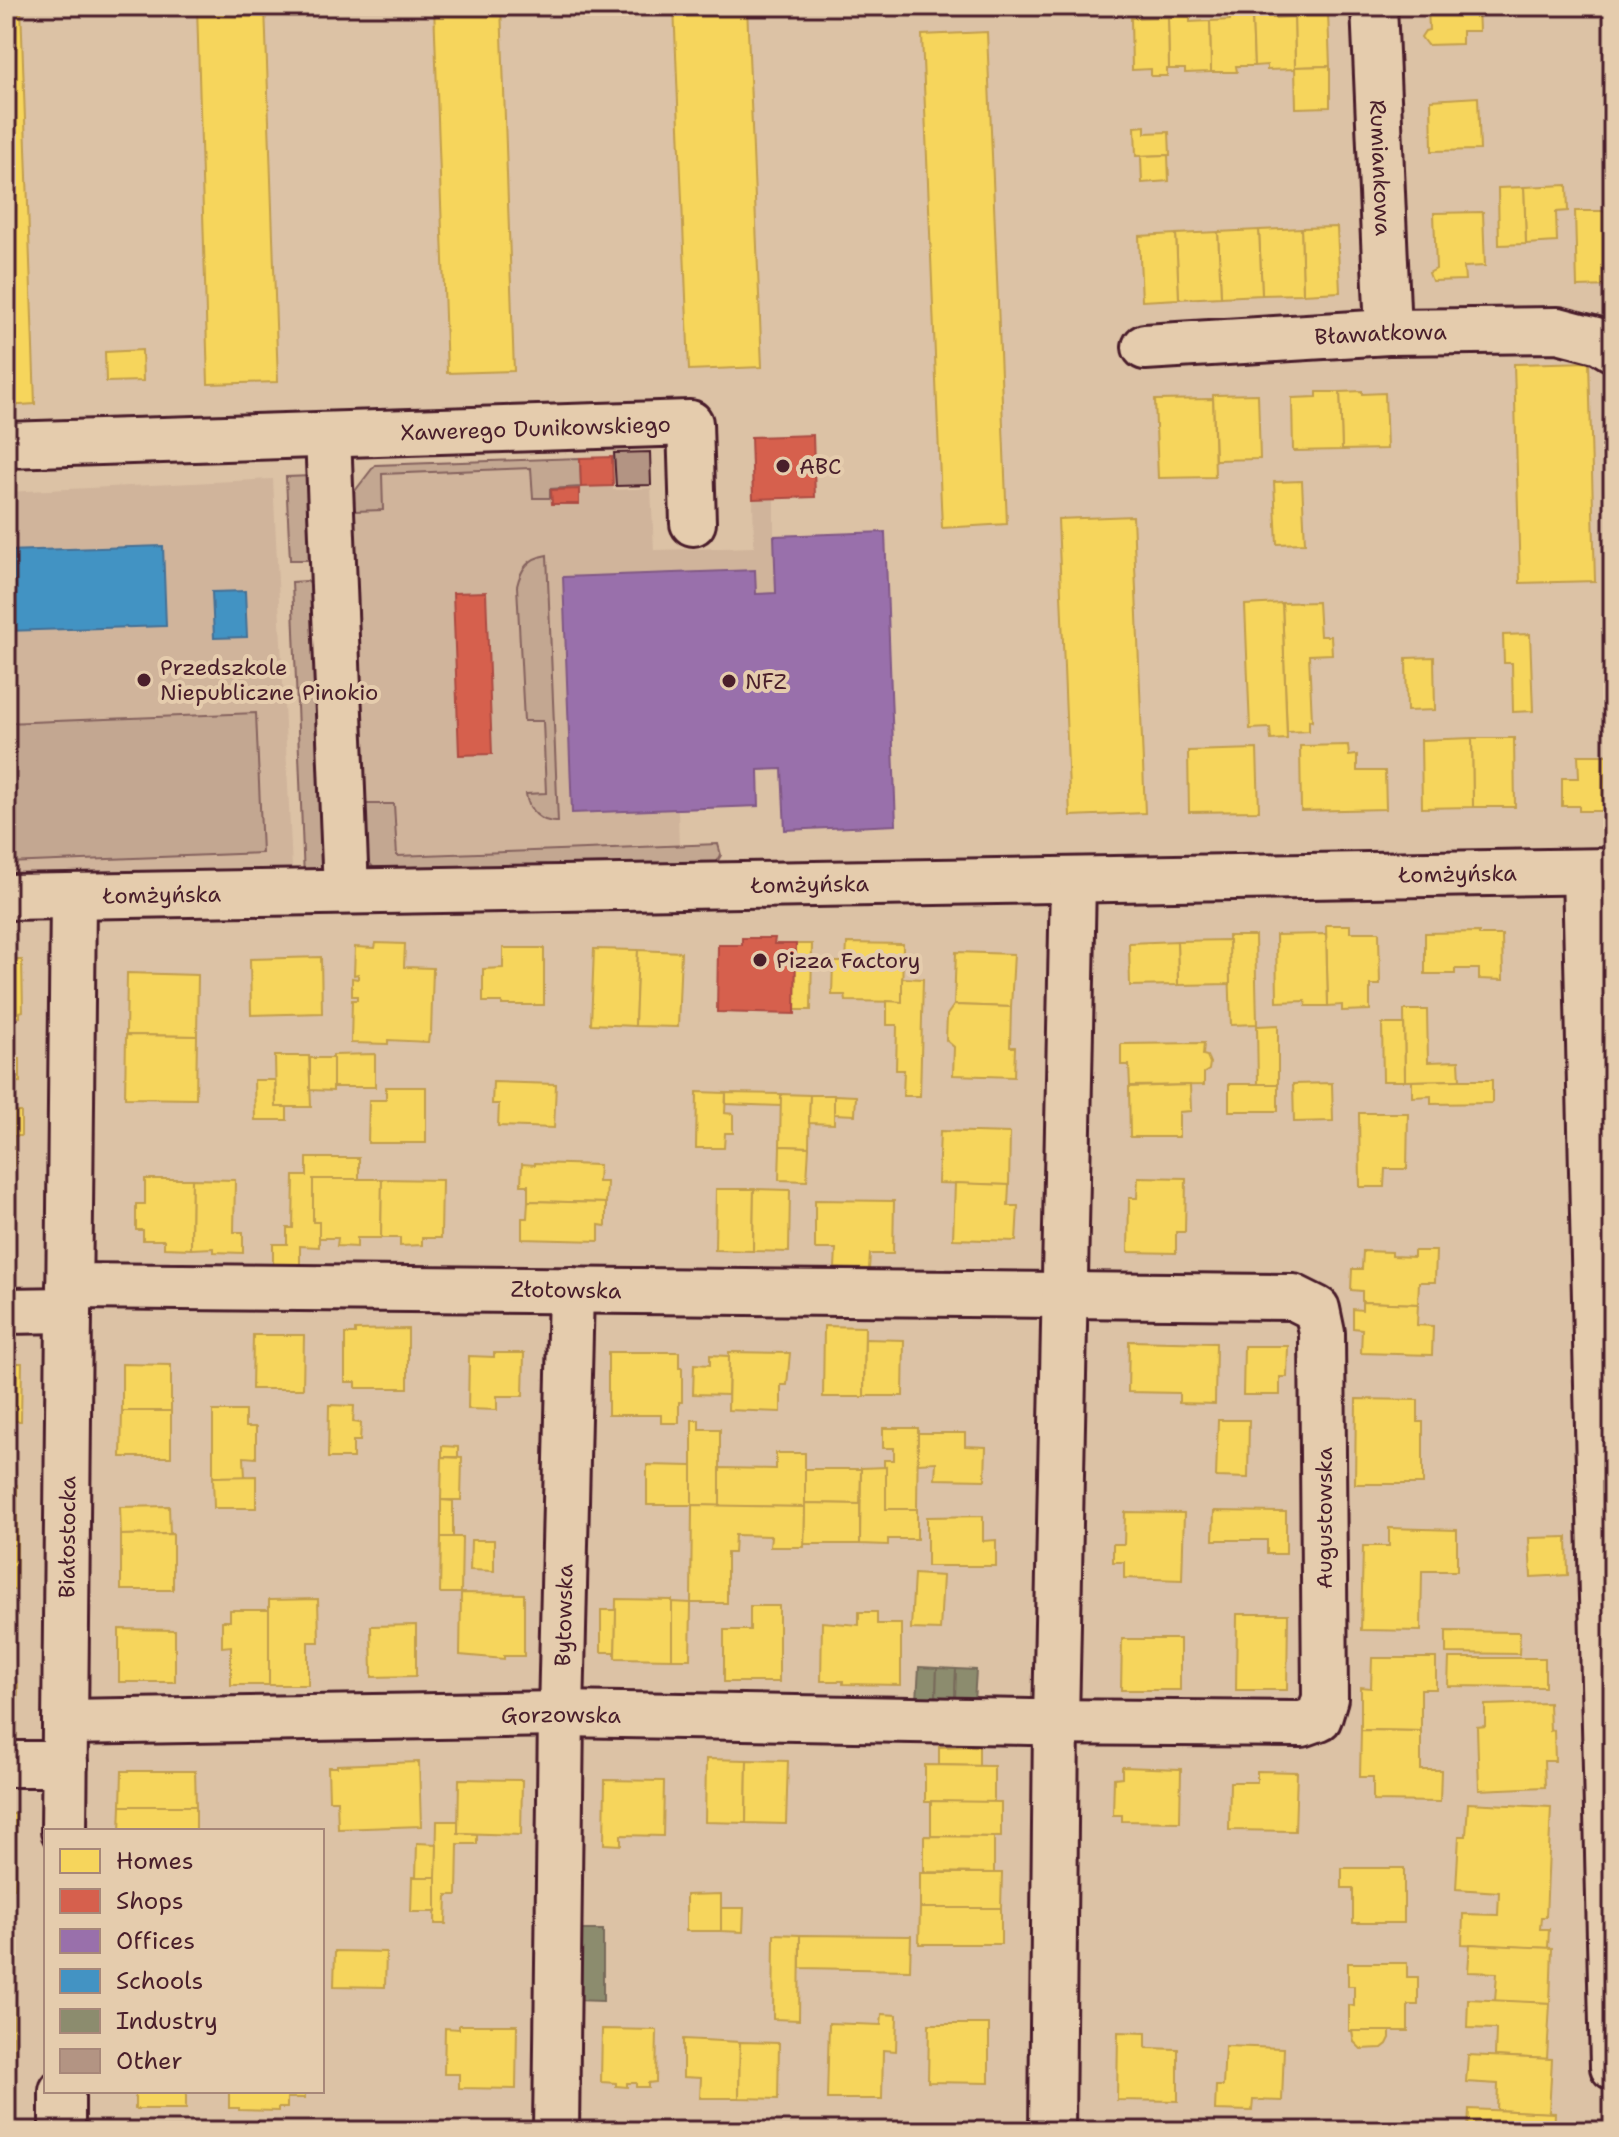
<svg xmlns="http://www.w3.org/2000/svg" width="1619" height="2137" font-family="'Shantell Sans',sans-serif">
  <rect width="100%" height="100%" fill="#dcc2a5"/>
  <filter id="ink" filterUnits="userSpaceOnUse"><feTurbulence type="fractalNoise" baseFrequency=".0125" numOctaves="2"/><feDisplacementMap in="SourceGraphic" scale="16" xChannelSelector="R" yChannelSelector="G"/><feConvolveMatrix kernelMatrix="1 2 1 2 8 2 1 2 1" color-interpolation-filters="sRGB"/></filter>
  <g filter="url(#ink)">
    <g fill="#d0b49b">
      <path d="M612 457 613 490 651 488 654 550 754 547 753 499H774V536L885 532 896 825 785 830 782 769 758 770 759 806 678 810 679 853 397 863 362 822 348 500 375 465Z"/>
      <path d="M273 479 292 868 275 876 6 886V492Z"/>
    </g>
    <g fill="#c3a791" stroke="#86635e" stroke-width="2">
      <path d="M580 458 581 487 550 489V498H533L531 468 382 474 383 510 354 511 365 804H394L397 856 718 844 721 855 717 862 710 866 381 872 373 867 366 859 348 500 375 465Z"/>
      <path d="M312 476 315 556 309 560H290L286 477Z"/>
      <path d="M547 555 558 822C541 823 528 811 526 794L546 793 543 721H524L517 586C521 569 528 558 547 555Z"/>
      <path d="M307 581 313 586 324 863 318 871 304 878 292 582Z"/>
      <path d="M256 713 262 853 6 863V723Z"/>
    </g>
    <g fill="#f6d55c" stroke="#c29e4d" stroke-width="2">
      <path d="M6 6H21L35 404 6 406Z"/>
      <path d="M197 6H265L278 382 208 384Z"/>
      <path d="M434 6H501L514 371 447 373Z"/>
      <path d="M674 6H747L762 367 689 370Z"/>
      <path d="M1428 6H1478L1479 31H1462V44L1427 45 1421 37 1425 31 1429 30Z"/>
      <path d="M1328 13 1330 66 1295 67 1294 14Z"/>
      <path d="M1252 14 1254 66H1236L1237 72H1211L1210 21 1230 20V15Z"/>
      <path d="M1252 14H1273V18L1294 17 1295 69 1267 70V65L1254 66Z"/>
      <path d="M1168 17H1190V22L1210 21 1211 72 1185 73V69H1169Z"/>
      <path d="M1168 17 1169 69H1167V76H1151V69L1132 70 1131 18Z"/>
      <path d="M987 32 1007 524 942 528 922 35Z"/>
      <path d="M1330 66V107L1296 108 1295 67Z"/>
      <path d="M1478 97 1480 150 1432 151 1431 100Z"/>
      <path d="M1145 126V133L1169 132 1170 155 1136 156 1135 127Z"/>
      <path d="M1168 155 1169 181 1142 183 1141 156Z"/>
      <path d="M1567 185 1568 211 1556 212 1557 242 1526 244 1524 187Z"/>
      <path d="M1524 187 1526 244 1499 245 1498 188Z"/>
      <path d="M1575 211H1613V286L1577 287Z"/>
      <path d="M1483 212 1485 266 1464 267 1465 280 1432 281 1429 273 1436 269 1434 213Z"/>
      <path d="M1337 227 1340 292 1303 294 1301 228Z"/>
      <path d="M1301 228 1303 294 1262 295 1259 230Z"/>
      <path d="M1259 230 1262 295 1221 297 1218 232Z"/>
      <path d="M1218 232 1221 297 1179 299 1176 234Z"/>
      <path d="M1176 234 1179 299 1142 301 1139 236Z"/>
      <path d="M142 350 143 381 106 382 105 352Z"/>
      <path d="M1589 362 1595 581 1520 583 1514 364Z"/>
      <path d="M1362 391V394L1385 393 1387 449 1342 450 1340 392Z"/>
      <path d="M1317 392H1340L1342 450 1293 451 1292 398 1317 397Z"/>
      <path d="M1258 394 1260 459 1215 460 1213 395Z"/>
      <path d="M1213 399 1215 477 1158 478 1155 400Z"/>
      <path d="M1302 481 1305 543 1277 544 1274 482Z"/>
      <path d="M1133 516 1145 813 1070 816 1058 519Z"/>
      <path d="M1318 602 1320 636H1331L1332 654 1309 655 1312 721 1309 720V731L1287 732 1282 603Z"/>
      <path d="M1282 603 1287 739 1271 740 1270 728 1250 729 1245 605Z"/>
      <path d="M1530 634 1533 711 1513 712 1512 663H1504L1503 635Z"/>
      <path d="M1434 657 1435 710 1407 711 1406 658Z"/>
      <path d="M1472 738H1514L1515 807H1473Z"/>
      <path d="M1472 738 1473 807 1422 808 1421 740Z"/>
      <path d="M1348 745 1349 756 1357 755V771H1385L1386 809 1301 811 1300 746Z"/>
      <path d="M1257 749 1259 811 1189 812 1188 751Z"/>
      <path d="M1578 755H1613V811H1579V806H1562V778H1579Z"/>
      <path d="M1326 925H1350V932H1379L1380 985H1370V1010L1342 1011V1005L1328 1006Z"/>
      <path d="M1479 932V935H1502L1503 980 1479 979V969H1455V974H1425V933Z"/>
      <path d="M1326 934 1328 1006H1306L1305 1001 1277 1002 1276 935Z"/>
      <path d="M1228 936H1255L1257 1024 1231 1025Z"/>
      <path d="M1229 940 1230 984 1178 985 1177 941Z"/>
      <path d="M1177 941 1178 985 1130 986 1129 943Z"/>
      <path d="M376 943 405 944 404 967 433 968 431 1034 429 1035 428 1042 388 1040V1044L351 1043 352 1000H357V996H352V978L358 979V974L354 975 355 947 375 948Z"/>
      <path d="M847 943 903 944 902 1002 846 1001 845 995H832L833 962H846Z"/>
      <path d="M796 944H812L811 1010H795Z"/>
      <path d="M503 948H544V1005H502V1002H483V969L503 968Z"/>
      <path d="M594 949 638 950 635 1026 591 1024Z"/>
      <path d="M638 950 681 952 678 1027 635 1026Z"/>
      <path d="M956 952 1014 954 1011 1007 954 1005Z"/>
      <path d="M321 957 322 1013 251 1015 250 959Z"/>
      <path d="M6 960H22L23 1011 20 1012V1017L6 1018Z"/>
      <path d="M127 973 198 975 197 1036 126 1035Z"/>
      <path d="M902 978 923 979 920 1096H903L904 1070H896L897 1025H887V1001L902 1002Z"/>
      <path d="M954 1005 1011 1007 1010 1047H1015L1014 1077 953 1075 954 1047 946 1040 947 1015Z"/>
      <path d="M1404 1010H1427L1428 1062 1459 1061 1460 1080 1405 1081Z"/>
      <path d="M1382 1024H1404L1405 1081H1383Z"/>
      <path d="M1278 1025V1084H1258L1257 1026Z"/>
      <path d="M126 1035 197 1036 196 1099 125 1098Z"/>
      <path d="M1204 1043 1203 1055 1207 1056 1210 1063 1209 1070 1204 1073V1085L1130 1086 1129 1065H1121V1044Z"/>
      <path d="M375 1054V1087H333V1055Z"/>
      <path d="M275 1056H309L311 1107H276Z"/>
      <path d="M310 1058H333V1091L310 1090Z"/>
      <path d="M6 1059H20V1082L6 1083Z"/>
      <path d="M254 1080H275L276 1107H287V1120H255Z"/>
      <path d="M1460 1080H1492V1103L1431 1104V1096L1412 1097V1081Z"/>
      <path d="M493 1082 556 1084 554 1128 498 1126 499 1104H492Z"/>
      <path d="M1332 1083 1333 1121 1294 1122 1293 1084Z"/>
      <rect x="1229" y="1084" width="49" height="27"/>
      <path d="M1190 1085 1191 1111 1179 1112V1137H1130L1129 1087Z"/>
      <path d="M386 1087H426V1143H368L369 1100H386Z"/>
      <path d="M697 1092 726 1093 725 1113 733 1114V1133H725L724 1148H696Z"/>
      <path d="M726 1093 781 1094V1106L726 1104Z"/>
      <path d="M781 1094 810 1095 809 1147 780 1146Z"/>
      <path d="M810 1095H834V1124L809 1123Z"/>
      <path d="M834 1095 856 1096 855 1115 834 1114Z"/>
      <path d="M6 1112H21V1136H14V1166H6Z"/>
      <path d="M1359 1113H1408L1407 1169H1385L1384 1187H1360Z"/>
      <path d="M940 1131 1010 1133 1009 1185 938 1183Z"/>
      <path d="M780 1146 809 1147 807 1181 779 1180Z"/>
      <path d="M307 1158H359V1179H313V1222H319V1247L300 1246V1273H273V1244H287V1228H293L294 1176H307Z"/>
      <path d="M535 1163 599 1165 598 1182H607L606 1203 528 1201V1185H521L522 1164 535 1165Z"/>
      <path d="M1138 1177 1186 1178 1185 1232H1176V1253L1128 1252 1129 1198H1137Z"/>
      <path d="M145 1179H192L191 1249 164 1248V1240H143V1230H136V1204H145Z"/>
      <path d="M192 1179 235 1180 234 1232H243V1253L213 1252V1248L191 1249Z"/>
      <path d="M313 1179H382L381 1238H357V1247L337 1246 338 1238H319V1222H313Z"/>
      <path d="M382 1179 442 1180 441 1238H422V1245L400 1246V1238H381Z"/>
      <path d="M955 1183 1009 1185 1008 1206H1018L1016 1241 953 1239Z"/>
      <path d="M716 1189H754L753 1251 715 1250Z"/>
      <path d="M754 1189 790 1190 789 1252 753 1251Z"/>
      <path d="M815 1200 894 1201 893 1254H870L869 1269 835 1268 836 1249H815Z"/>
      <path d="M528 1201 606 1203V1226L599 1225V1241L522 1239V1218H527Z"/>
      <path d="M1363 1251 1392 1252V1256L1414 1257V1251H1436L1435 1282H1419L1418 1304 1362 1302V1291L1351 1290 1352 1269H1362Z"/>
      <path d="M1362 1302 1418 1304 1417 1325 1433 1326 1432 1355 1361 1353 1362 1329 1353 1328V1309L1362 1310Z"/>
      <path d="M824 1326 865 1327 864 1397H823Z"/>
      <path d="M408 1329V1388H356V1382H345V1334H355V1330Z"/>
      <path d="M253 1335H304L303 1389H252Z"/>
      <path d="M865 1339 904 1340 903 1396H864Z"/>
      <path d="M1129 1341 1216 1343 1215 1404 1179 1403V1393L1128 1392Z"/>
      <path d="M1244 1346H1288L1287 1377H1280V1395H1243Z"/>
      <path d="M608 1352H679V1368H682V1402H679V1423H661V1415H608Z"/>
      <path d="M729 1352 790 1353 787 1385H781V1412L728 1410Z"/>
      <path d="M494 1353H524L523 1396H497V1410L468 1409 469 1356 494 1357Z"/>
      <path d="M710 1355 729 1356 728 1395 693 1394 694 1364 710 1365Z"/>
      <path d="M6 1363H22L21 1421H6Z"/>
      <path d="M122 1364 171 1365V1411H122Z"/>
      <path d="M1356 1399 1418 1400V1422H1423V1484H1355Z"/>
      <path d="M329 1405 354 1406 353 1422 361 1423 360 1441H353V1458H328Z"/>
      <path d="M122 1411H171V1457H121Z"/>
      <path d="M213 1411H245V1427H256V1458L244 1457 245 1477H213Z"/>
      <path d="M692 1420H699V1429H720V1506L692 1505Z"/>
      <path d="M1218 1420H1249L1248 1478 1216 1477Z"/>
      <path d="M883 1428H918L917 1509H886V1467L884 1468V1460H894V1448H883Z"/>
      <path d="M918 1433H965V1446L986 1447 985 1480 935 1479 936 1462 918 1463Z"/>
      <path d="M442 1446 458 1447V1457H442Z"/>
      <path d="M776 1453H805V1507L720 1506V1468L776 1469Z"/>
      <path d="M442 1457 462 1458 461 1500H441Z"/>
      <path d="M647 1465 692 1466V1505H647Z"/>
      <path d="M886 1467V1509H917V1539H888V1545L860 1544 861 1468Z"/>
      <path d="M805 1469H861L860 1504 805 1503Z"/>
      <path d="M256 1476V1508H214L213 1477Z"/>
      <rect x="6" y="1485" width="11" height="60"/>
      <path d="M441 1500 453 1501V1537H441Z"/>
      <path d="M805 1503 860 1504V1544H804Z"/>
      <path d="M692 1505 805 1507 804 1547H770L771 1536 735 1535 734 1553H727V1603H691Z"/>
      <path d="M169 1506 170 1534 121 1535 120 1507Z"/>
      <path d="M1214 1511 1286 1512V1554H1267V1540H1213Z"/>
      <path d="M1125 1512 1184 1513 1182 1580 1124 1578V1562H1113V1544H1124Z"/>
      <path d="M983 1516V1541L996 1540V1566H927V1517Z"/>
      <path d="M1389 1528 1457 1530V1571H1422L1421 1631 1361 1630 1363 1546H1389Z"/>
      <path d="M173 1534V1590H121V1535Z"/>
      <path d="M441 1537H462L461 1593H440Z"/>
      <path d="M1567 1537 1568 1575 1531 1577 1529 1538Z"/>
      <path d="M471 1540H494V1571L470 1570Z"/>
      <path d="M6 1545H17L16 1590H6Z"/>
      <path d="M914 1574 943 1576 940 1630 911 1629Z"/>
      <path d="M461 1593 524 1594V1656H504V1659L460 1655Z"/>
      <path d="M318 1599 319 1642H308V1685H269V1600Z"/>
      <path d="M616 1599 672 1600V1659L615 1658Z"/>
      <path d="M672 1602 691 1603 690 1659H672Z"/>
      <path d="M750 1606H779V1682H724V1630H750Z"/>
      <path d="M230 1610H269V1685H231V1646L222 1647V1621H230Z"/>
      <path d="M601 1610H616L615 1652H601Z"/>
      <path d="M859 1612H877V1624H901V1685L843 1684V1681H821L822 1622 859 1625Z"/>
      <path d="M1237 1614H1288L1287 1690H1236Z"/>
      <path d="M416 1625V1676L372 1677 371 1626Z"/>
      <path d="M119 1629 175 1630V1682H119Z"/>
      <path d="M1446 1631 1520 1632 1519 1654 1446 1653Z"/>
      <path d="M1122 1639H1180V1690H1121Z"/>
      <path d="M1372 1658H1436V1689H1421V1731L1361 1730V1687L1371 1688Z"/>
      <path d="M1449 1658H1545V1687L1448 1686Z"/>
      <path d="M6 1684H18L16 1740H6Z"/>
      <path d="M1549 1703 1550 1731 1554 1730 1555 1761H1544L1545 1787 1479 1790 1477 1727 1485 1726V1705Z"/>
      <path d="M1361 1730 1421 1731V1770H1441L1440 1802 1373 1801V1777H1360Z"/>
      <path d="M979 1746V1766L939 1765V1747Z"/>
      <path d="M706 1759 747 1760 746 1823 705 1822Z"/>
      <path d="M747 1760 788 1761 786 1824 746 1823Z"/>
      <path d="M419 1762 421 1826 338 1829 337 1800H329L328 1767H337V1765Z"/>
      <path d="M925 1765 994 1766V1802H925Z"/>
      <path d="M1122 1767 1181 1769 1180 1822 1122 1821V1815H1113L1114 1778 1122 1777Z"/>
      <path d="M122 1771H195L196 1806H121Z"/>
      <path d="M1257 1771 1297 1772 1295 1831 1229 1830 1230 1782H1257Z"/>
      <path d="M459 1779 522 1780 521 1835 458 1833Z"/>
      <path d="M605 1780 664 1781 663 1836 621 1835V1845L604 1844Z"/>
      <path d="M931 1801 1001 1802V1837L931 1836Z"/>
      <path d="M1468 1803 1551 1807 1546 1917H1541L1540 1929H1549L1548 1948 1462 1944 1463 1914 1498 1915 1499 1892 1456 1889 1459 1836H1466Z"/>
      <path d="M121 1806H196V1831H120Z"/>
      <path d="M6 1814H16L15 1888H6Z"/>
      <path d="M437 1821H458V1833L477 1834V1844H458L457 1895H447L446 1924H435Z"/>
      <path d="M924 1836 994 1837V1873L924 1872Z"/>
      <path d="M417 1843 437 1844 436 1877H416Z"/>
      <path d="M1342 1868H1404V1923H1353V1888H1342Z"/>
      <path d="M920 1873H1002L1001 1908H920Z"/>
      <path d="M412 1877H436V1912H411Z"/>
      <path d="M721 1894V1931H686V1895Z"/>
      <path d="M721 1908H744L743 1932 721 1931Z"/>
      <path d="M920 1908H1001V1944H919Z"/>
      <path d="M774 1934 800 1935 799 2020 773 2019Z"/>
      <path d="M800 1935 911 1936 910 1970 800 1968Z"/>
      <path d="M1470 1944 1552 1948 1550 2003 1495 2001 1497 1973 1468 1972Z"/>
      <path d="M6 1948H15L14 2002H6Z"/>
      <path d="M335 1951 386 1952 385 1987 334 1986Z"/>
      <path d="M1348 1963H1407V1977H1418V2005H1408V2031H1349V2005L1354 2006V1986H1348Z"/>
      <path d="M1468 1999 1550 2003 1547 2059 1495 2056 1496 2029 1467 2028Z"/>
      <rect x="6" y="2002" width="8" height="57"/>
      <path d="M882 2014 897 2015 896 2051 883 2050 882 2099H827L829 2023 881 2025Z"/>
      <path d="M929 2024H989V2083L928 2082Z"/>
      <path d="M459 2025H517L516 2089 459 2088V2074H444L445 2028 459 2029Z"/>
      <path d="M602 2029 657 2030 656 2082 648 2083V2087H636V2083H627V2087L616 2086V2083L601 2082Z"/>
      <path d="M1352 2031H1390V2038L1387 2044 1382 2048 1361 2049 1354 2042Z"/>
      <path d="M1118 2032 1146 2033V2048L1178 2049V2101L1117 2100Z"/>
      <path d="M683 2039 740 2042 739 2098H700L701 2078 683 2077Z"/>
      <path d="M740 2042 779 2043 778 2099 739 2098Z"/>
      <path d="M1225 2046 1284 2048 1282 2101 1253 2100 1252 2111 1215 2110 1216 2086H1223Z"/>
      <path d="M1468 2055 1552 2059 1549 2113 1497 2110 1498 2084 1466 2082Z"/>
      <rect x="135" y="2091" width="51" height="18"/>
      <path d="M229 2091H305V2098H287V2108H278V2111L239 2110V2108H229Z"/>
      <path d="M1469 2109 1555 2113 1554 2131H1468Z"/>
    </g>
    <g fill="#d6604d" stroke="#ac4c43" stroke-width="2">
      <path d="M813 435 815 497 753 499 751 437Z"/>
      <path d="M612 457 613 486 581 487 580 458Z"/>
      <path d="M579 489V504H552L551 490Z"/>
      <path d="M486 592 492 754 459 755 453 593Z"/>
      <path d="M742 938H775L774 944H796L795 1014 717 1012 718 945H742Z"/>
    </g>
    <path fill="#9970ab" stroke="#815885" stroke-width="2" d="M885 532 896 825 785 830 782 769 758 770 759 806 572 813 563 577 755 570 756 594 776 593 774 536Z"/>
    <g fill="#4393c3" stroke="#457095" stroke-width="2">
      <path d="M163 546 166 626 6 631V551Z"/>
      <path d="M245 591 247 637 214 638 212 592Z"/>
    </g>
    <g fill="#8c8c6e" stroke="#786b5a" stroke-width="2">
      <path d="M919 1667 937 1668 936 1700H917Z"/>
      <path d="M937 1668 956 1669 955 1701 936 1700Z"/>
      <path d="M956 1669 976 1670 974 1702 955 1701Z"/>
      <path d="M574 1930H603V2001L574 2000Z"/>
    </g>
    <path fill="#b39483" stroke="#4a1f2b" stroke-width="2" d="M650 452 651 485 616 486 614 453Z"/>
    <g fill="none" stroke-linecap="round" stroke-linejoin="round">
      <g stroke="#4a1f2b" stroke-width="50">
        <g id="minor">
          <path id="s1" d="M1374 6 1388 332"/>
          <path id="s2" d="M1145 347 1388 332 1558 330 1600 341 1613 349"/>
          <path d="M328 435 346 891"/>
          <path id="s3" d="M6 445 690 423 693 523"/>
          <path d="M1585 872 1613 2067"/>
          <path id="s4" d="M6 897 1613 871"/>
          <path d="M6 1311 69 1310"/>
          <path id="s5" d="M65 1722 561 1714 1030 1722 1302 1724 1319 1718 1325 1698 1322 1333 1317 1309 1293 1297 69 1286"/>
          <path d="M6 1764H65"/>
          <path id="s6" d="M64 1831 73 897"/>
          <path d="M62 2131V2091"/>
          <path id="s7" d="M556 2131 561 1714 571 1290"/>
          <path d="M1052 2131 1056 1722 1073 881"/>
        </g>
      </g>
      <use href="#minor" stroke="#e5ccad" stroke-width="44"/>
    </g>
  </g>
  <g fill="#4a1f2b" stroke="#e5ccad" stroke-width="3">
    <circle cx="783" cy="466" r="8"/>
    <circle cx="144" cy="680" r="8"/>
    <circle cx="729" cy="681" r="8"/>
    <circle cx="760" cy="960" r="8"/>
  </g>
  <g text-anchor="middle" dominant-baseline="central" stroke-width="8" stroke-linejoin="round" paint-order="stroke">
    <g font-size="22" fill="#4a1f2b" stroke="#e5ccad">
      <text stroke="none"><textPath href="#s1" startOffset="162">Rumiankowa</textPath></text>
      <text stroke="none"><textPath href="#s2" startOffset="236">Bławatkowa</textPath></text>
      <text stroke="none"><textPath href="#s3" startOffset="530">Xawerego Dunikowskiego</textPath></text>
      <text stroke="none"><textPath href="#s4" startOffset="1452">Łomżyńska</textPath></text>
      <text stroke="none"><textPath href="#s4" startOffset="804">Łomżyńska</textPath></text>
      <text stroke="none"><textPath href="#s4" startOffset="156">Łomżyńska</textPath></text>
      <text transform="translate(566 1290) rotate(1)">Złotowska</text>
      <text transform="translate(1324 1518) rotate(-90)">Augustowska</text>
      <text stroke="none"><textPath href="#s6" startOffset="294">Białostocka</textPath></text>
      <text stroke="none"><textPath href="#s7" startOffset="516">Bytowska</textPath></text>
      <text stroke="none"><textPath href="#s5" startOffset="496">Gorzowska</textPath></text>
    </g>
    <g font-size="22" fill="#4a1f2b" stroke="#e5ccad" text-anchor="start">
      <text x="799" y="466">ABC</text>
      <text x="160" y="667">Przedszkole<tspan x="160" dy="25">Niepubliczne Pinokio</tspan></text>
      <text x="745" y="681">NFZ</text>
      <text x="776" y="960">Pizza Factory</text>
    </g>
  </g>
  <rect width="1619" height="2137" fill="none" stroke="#e5ccad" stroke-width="32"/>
  <rect x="16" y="16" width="1587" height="2105" fill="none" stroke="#4a1f2b" stroke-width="3" filter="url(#ink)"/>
  <rect x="44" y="1829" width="280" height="264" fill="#e5ccad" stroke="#a78779" stroke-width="2"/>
  <rect x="60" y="1849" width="40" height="24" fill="#f6d55c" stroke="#a78779" stroke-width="2"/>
  <text x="116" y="1869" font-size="24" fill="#4a1f2b">Homes</text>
  <rect x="60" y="1889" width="40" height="24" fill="#d6604d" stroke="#a78779" stroke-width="2"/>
  <text x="116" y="1909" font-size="24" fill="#4a1f2b">Shops</text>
  <rect x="60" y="1929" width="40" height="24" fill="#9970ab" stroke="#a78779" stroke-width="2"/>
  <text x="116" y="1949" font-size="24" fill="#4a1f2b">Offices</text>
  <rect x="60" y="1969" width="40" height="24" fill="#4393c3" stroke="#a78779" stroke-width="2"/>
  <text x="116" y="1989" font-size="24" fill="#4a1f2b">Schools</text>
  <rect x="60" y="2009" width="40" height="24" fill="#8c8c6e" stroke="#a78779" stroke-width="2"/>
  <text x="116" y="2029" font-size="24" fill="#4a1f2b">Industry</text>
  <rect x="60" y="2049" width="40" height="24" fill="#b39483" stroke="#a78779" stroke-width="2"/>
  <text x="116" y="2069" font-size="24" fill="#4a1f2b">Other</text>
</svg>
